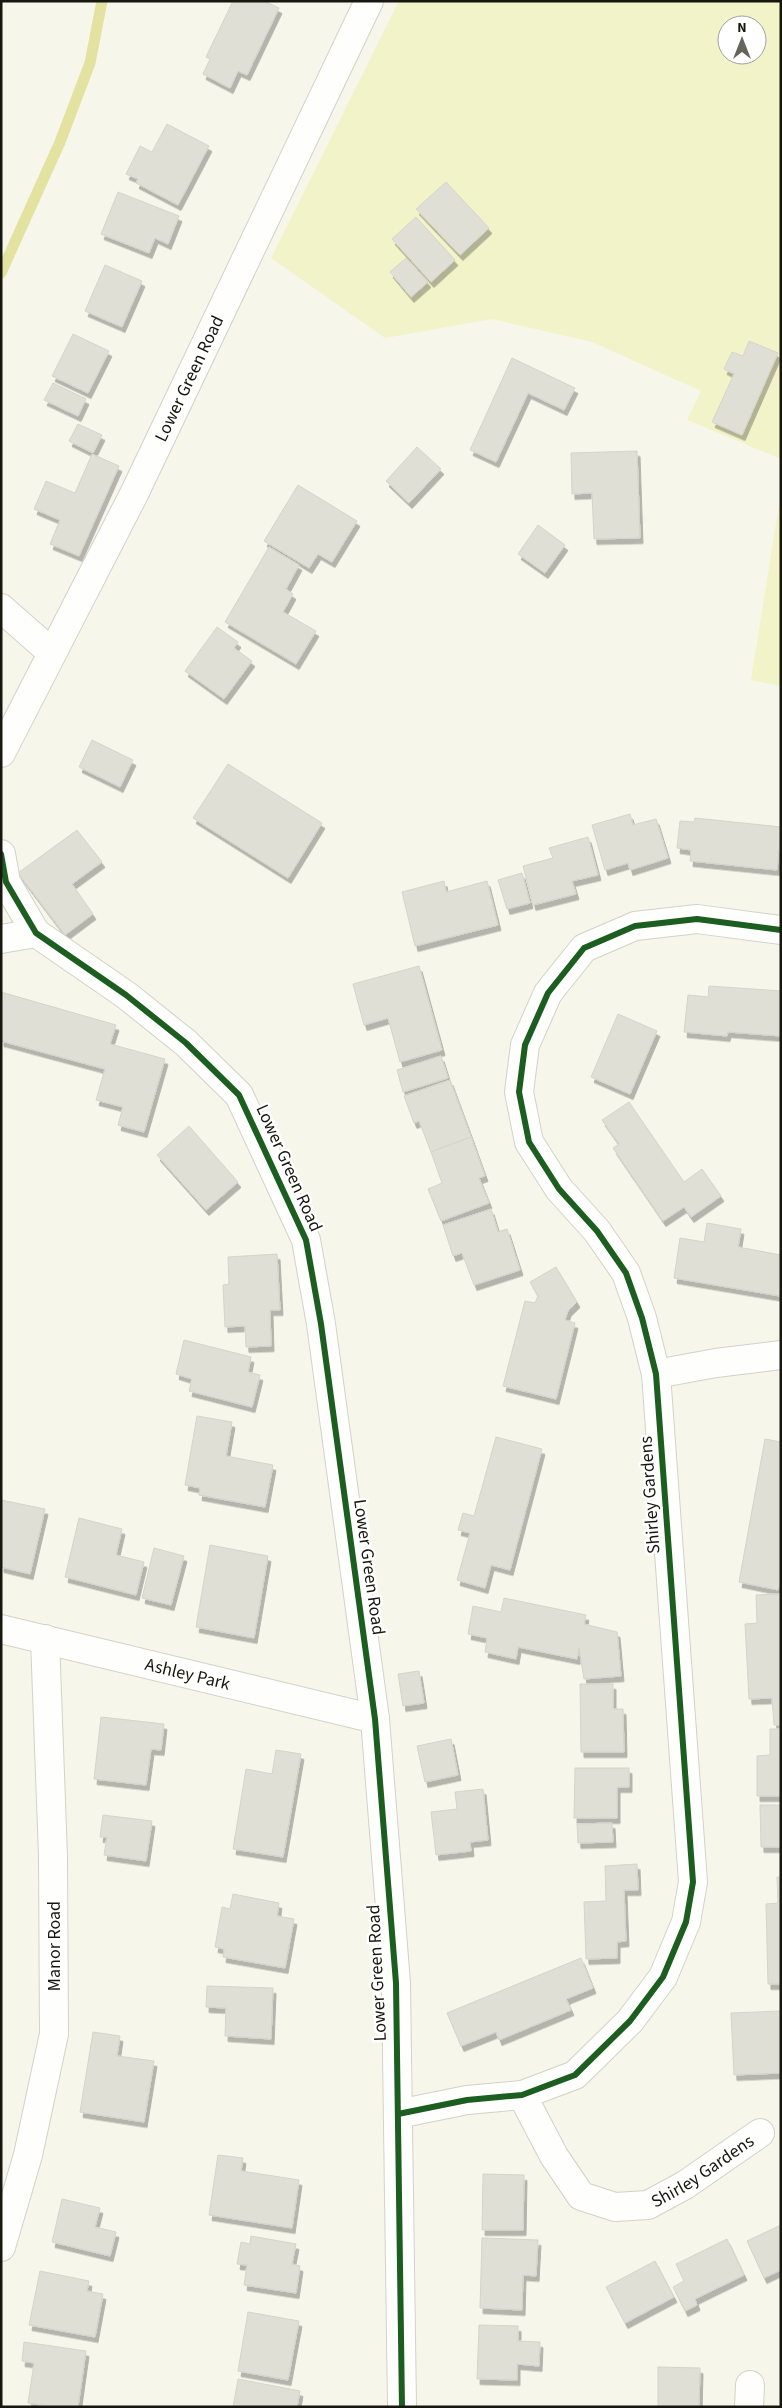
<svg xmlns="http://www.w3.org/2000/svg" width="782" height="2408" font-family="'Source Sans 3',sans-serif">
  <defs>
    <filter id="shadow"><feDropShadow dx="3" dy="5.5" stdDeviation="0" flood-color="#0004"/></filter>
  </defs>
  <rect width="100%" height="100%" fill="#f6f6ea"/>
  <g fill="#f3f3ca" fill-rule="evenodd">
    <path d="M399 1H781V459L687 420 701 391 592 342 492 319 385 338 271 258ZM727 25H757V55H727Z"/>
    <path d="M781 492V686L751 680Z"/>
  </g>
  <g fill="none" stroke-linecap="round" stroke-linejoin="round">
    <path stroke="#e3e2a1" stroke-width="11" d="M1 273 60 142 90 63 102 1"/>
  </g>
  <g fill="#dfdfd5" stroke="#d4d4cb" filter="url(#shadow)">
    <path d="M233 1H264L279 8 247 75 238 71 230 88 203 74 210 59 206 57Z"/>
    <path d="M167 124 209 146 178 205 136 183 138 179 126 174 140 146 152 152Z"/>
    <path d="M446 182 489 228 460 255 416 209Z"/>
    <path d="M118 192 179 216 168 244 155 238 149 253 101 234Z"/>
    <path d="M416 217 455 260 431 282 392 239Z"/>
    <path d="M406 258 428 282 411 297 390 272Z"/>
    <path d="M105 265 142 281 122 327 85 311Z"/>
    <path d="M73 334 109 351 88 393 52 376Z"/>
    <path d="M749 341 778 353 742 435 712 422 734 374 724 369 732 352 743 356Z"/>
    <path d="M512 358 575 388 564 410 528 393 496 462 470 450Z"/>
    <path d="M53 383 86 399 78 416 44 400Z"/>
    <path d="M78 424 102 435 93 453 69 441Z"/>
    <path d="M417 447 441 469 409 503 386 481Z"/>
    <path d="M637 451 640 538 594 539 592 493 572 494 571 453Z"/>
    <path d="M92 454 119 466 79 556 50 544 60 520 34 509 46 481 75 493Z"/>
    <path d="M298 485 357 521 332 562 318 554 309 568 264 541Z"/>
    <path d="M538 525 565 545 545 573 518 554Z"/>
    <path d="M269 547 299 565 286 589 293 594 283 612 316 631 296 664 225 622Z"/>
    <path d="M217 627 238 642 234 648 252 661 224 699 185 671Z"/>
    <path d="M92 740 133 760 120 787 79 767Z"/>
    <path d="M228 764 322 823 288 878 193 818Z"/>
    <path d="M630 814 633 825 656 819 668 858 630 870 628 863 605 870 592 825Z"/>
    <path d="M695 818 781 827 777 870 690 861 691 850 677 848 680 821 694 822Z"/>
    <path d="M77 830 102 862 72 884 93 914 65 935 18 873Z"/>
    <path d="M588 837 598 875 572 881 576 894 533 905 523 866 553 858 549 848Z"/>
    <path d="M522 873 530 903 507 909 498 880Z"/>
    <path d="M444 881 446 892 487 881 498 925 415 946 402 892Z"/>
    <path d="M419 966 442 1050 400 1062 388 1018 364 1025 353 984Z"/>
    <path d="M709 986 781 991V1036L728 1032 727 1036 684 1032 688 995 708 997Z"/>
    <path d="M1 992 116 1025 110 1044 165 1059 144 1132 118 1125 123 1107 96 1100 105 1069 1 1041Z"/>
    <path d="M618 1014 657 1031 630 1094 591 1077Z"/>
    <path d="M441 1056 448 1078 403 1092 397 1070Z"/>
    <path d="M450 1080 471 1137 431 1152 419 1121 414 1123 404 1096Z"/>
    <path d="M629 1102 684 1182 702 1169 721 1196 691 1217 684 1207 663 1221 613 1148 619 1144 602 1120Z"/>
    <path d="M189 1126 238 1182 206 1210 157 1155Z"/>
    <path d="M471 1137 485 1176 479 1178 489 1203 441 1221 428 1189 442 1183 431 1152Z"/>
    <path d="M491 1209 498 1232 507 1229 520 1270 474 1285 462 1253 453 1256 443 1225Z"/>
    <path d="M707 1223 741 1229 738 1247 781 1255 780 1296 674 1278 680 1238 704 1242Z"/>
    <path d="M277 1254 280 1310H270L271 1346 246 1347 245 1326 225 1327 223 1285 229 1284 228 1257Z"/>
    <path d="M556 1267 577 1302 568 1311 565 1320 575 1323 556 1399 503 1386 525 1301 535 1303 538 1296 530 1282Z"/>
    <path d="M184 1340 251 1357 248 1372 260 1375 252 1407 189 1391 192 1379 176 1374Z"/>
    <path d="M197 1416 232 1422 226 1456 273 1465 265 1507 199 1495 200 1488 185 1485Z"/>
    <path d="M496 1437 542 1449 510 1570 491 1565 485 1588 457 1580 470 1533 458 1530 463 1513 474 1516Z"/>
    <path d="M765 1439 781 1442V1581L778 1590 739 1582Z"/>
    <path d="M1 1500 45 1509 30 1574 1 1567Z"/>
    <path d="M79 1518 122 1529 116 1555 144 1562 136 1595 65 1577Z"/>
    <path d="M210 1545 268 1556 254 1638 196 1627Z"/>
    <path d="M154 1548 184 1556 171 1605 142 1598Z"/>
    <path d="M781 1594V1725H774L772 1698 749 1699 745 1624 757 1623 756 1595Z"/>
    <path d="M504 1598 586 1615 584 1624 617 1632 621 1676 584 1679 579 1648 577 1659 518 1647 516 1659 485 1652 487 1638 468 1634 473 1606 501 1612Z"/>
    <path d="M419 1671 424 1703 403 1706 398 1674Z"/>
    <path d="M580 1684H613V1709H623L624 1752H581Z"/>
    <path d="M101 1717 164 1724 161 1750 151 1749 146 1785 94 1779Z"/>
    <path d="M770 1729H781V1796H757V1756L770 1755Z"/>
    <path d="M451 1739 458 1775 425 1782 417 1746Z"/>
    <path d="M276 1750 301 1754 283 1857 233 1849 246 1769 272 1774Z"/>
    <path d="M575 1768H629V1787H617V1818H574Z"/>
    <path d="M483 1789 488 1840 470 1842 471 1851 436 1855 431 1812 457 1809 455 1792Z"/>
    <path d="M760 1805H781V1847H761Z"/>
    <path d="M103 1815 152 1821 146 1861 104 1855 107 1837H100Z"/>
    <path d="M612 1823 613 1842 578 1843 577 1824Z"/>
    <path d="M637 1864 638 1890H624L626 1941 617 1942V1958L586 1959 584 1902 606 1901 605 1866Z"/>
    <path d="M777 1877H781V1984H768L766 1904 778 1903Z"/>
    <path d="M233 1894 279 1903 277 1916 294 1919 285 1968 223 1957 224 1949 215 1947 222 1907 230 1909Z"/>
    <path d="M581 1958 593 1988 566 1999 571 2010 499 2040 496 2032 461 2046 447 2013Z"/>
    <path d="M207 1986 273 1988 271 2039 225 2036 226 2008 206 2007Z"/>
    <path d="M781 2011V2073L734 2075 731 2013Z"/>
    <path d="M93 2032 120 2036 117 2056 154 2061 144 2122 80 2112Z"/>
    <path d="M218 2155 243 2158 241 2171 299 2180 292 2228 209 2215Z"/>
    <path d="M483 2174 524 2175 523 2230H482Z"/>
    <path d="M62 2199 100 2208 95 2227 116 2232 110 2256 52 2242Z"/>
    <path d="M781 2225V2270L764 2278 747 2241Z"/>
    <path d="M251 2236 296 2244 292 2264 300 2266 296 2293 244 2285 247 2265 237 2264 241 2242 250 2244Z"/>
    <path d="M482 2238 538 2240 536 2276 523 2275 522 2310 480 2308Z"/>
    <path d="M727 2239 744 2275 695 2299 697 2305 685 2311 673 2287 684 2281 676 2264Z"/>
    <path d="M655 2261 674 2297 625 2323 606 2287Z"/>
    <path d="M40 2271 89 2281 87 2291 103 2294 95 2337 29 2325Z"/>
    <path d="M248 2312 299 2321 288 2380 238 2371Z"/>
    <path d="M479 2325 518 2326V2341L540 2342 539 2366 517 2364V2380L477 2379Z"/>
    <path d="M24 2342 86 2351 78 2407H51L28 2403 34 2363 22 2361Z"/>
    <path d="M658 2367 700 2368 699 2407H658Z"/>
    <path d="M238 2379 300 2391 297 2407H233Z"/>
  </g>
  <g fill="none" stroke-linecap="round" stroke-linejoin="round">
    <g stroke="#d2d2c9" stroke-width="30">
      <g id="minor">
        <path d="M1 608 51 652"/>
        <path id="s1" d="M1 753 134 494 369 1"/>
        <path d="M1 854 6 882 36 933 126 995 186 1043 239 1095 306 1240 321 1324 375 1719 396 1983 402 2407"/>
        <path d="M1 939 36 933"/>
        <path d="M656 1374 716 1363 781 1355"/>
        <path id="s2" d="M1 1629 375 1719"/>
        <path id="s3" d="M522 2095 554 2156 581 2196 615 2207 648 2205 685 2185 760 2133"/>
        <path d="M398 2114 467 2100 522 2095 575 2075 630 2021 663 1977 686 1922 693 1882 656 1374 642 1318 626 1273 597 1231 559 1189 529 1142 519 1092 525 1045 548 993 584 948 635 926 697 919 781 930"/>
        <path d="M1 2247 28 2155 54 2034 53 1856 45 1639"/>
        <path d="M749 2407 750 2385"/>
      </g>
    </g>
    <use href="#minor" stroke="#fefefc" stroke-width="28"/>
    <g stroke="#fff" stroke-width="9">
      <g id="cycleway">
        <path d="M1 854 6 882 36 933 126 995 186 1043 239 1095 306 1240 321 1324 375 1719 396 1983 402 2407"/>
        <path d="M398 2114 467 2100 522 2095 575 2075 630 2021 663 1977 686 1922 693 1882 656 1374 642 1318 626 1273 597 1231 559 1189 529 1142 519 1092 525 1045 548 993 584 948 635 926 697 919 781 930"/>
      </g>
    </g>
    <use href="#cycleway" stroke="#1b5e20" stroke-width="6"/>
  </g>
  <g text-anchor="middle" dominant-baseline="central" stroke-width="5" stroke-linejoin="round" paint-order="stroke">
    <g font-size="18" fill="#171710" stroke="#fff">
      <text stroke="none"><textPath href="#s1" startOffset="419">Lower Green Road</textPath></text>
      <text transform="translate(289 1168) rotate(66)">Lower Green Road</text>
      <text transform="translate(650 1495) rotate(-94)">Shirley Gardens</text>
      <text transform="translate(369 1567) rotate(82)">Lower Green Road</text>
      <text stroke="none"><textPath href="#s2" startOffset="192">Ashley Park</textPath></text>
      <text transform="translate(54 1946) rotate(-90)">Manor Road</text>
      <text transform="translate(377 1973) rotate(-93)">Lower Green Road</text>
      <text stroke="none"><textPath href="#s3" startOffset="250">Shirley Gardens</textPath></text>
    </g>
  </g>
  <rect width="782" height="2408" fill="none" stroke="#171710" stroke-width="5"/>
  <g transform="translate(742 40)"><circle r="24" fill="#ffffff" stroke="#a2a29f"/>
  <path d="M0-4L9 19L0 12L-9 19Z" fill="#65655c"/>
  <text y="-8" font-size="14" font-weight="bold" text-anchor="middle" fill="#171710">N</text>
  </g>
</svg>
